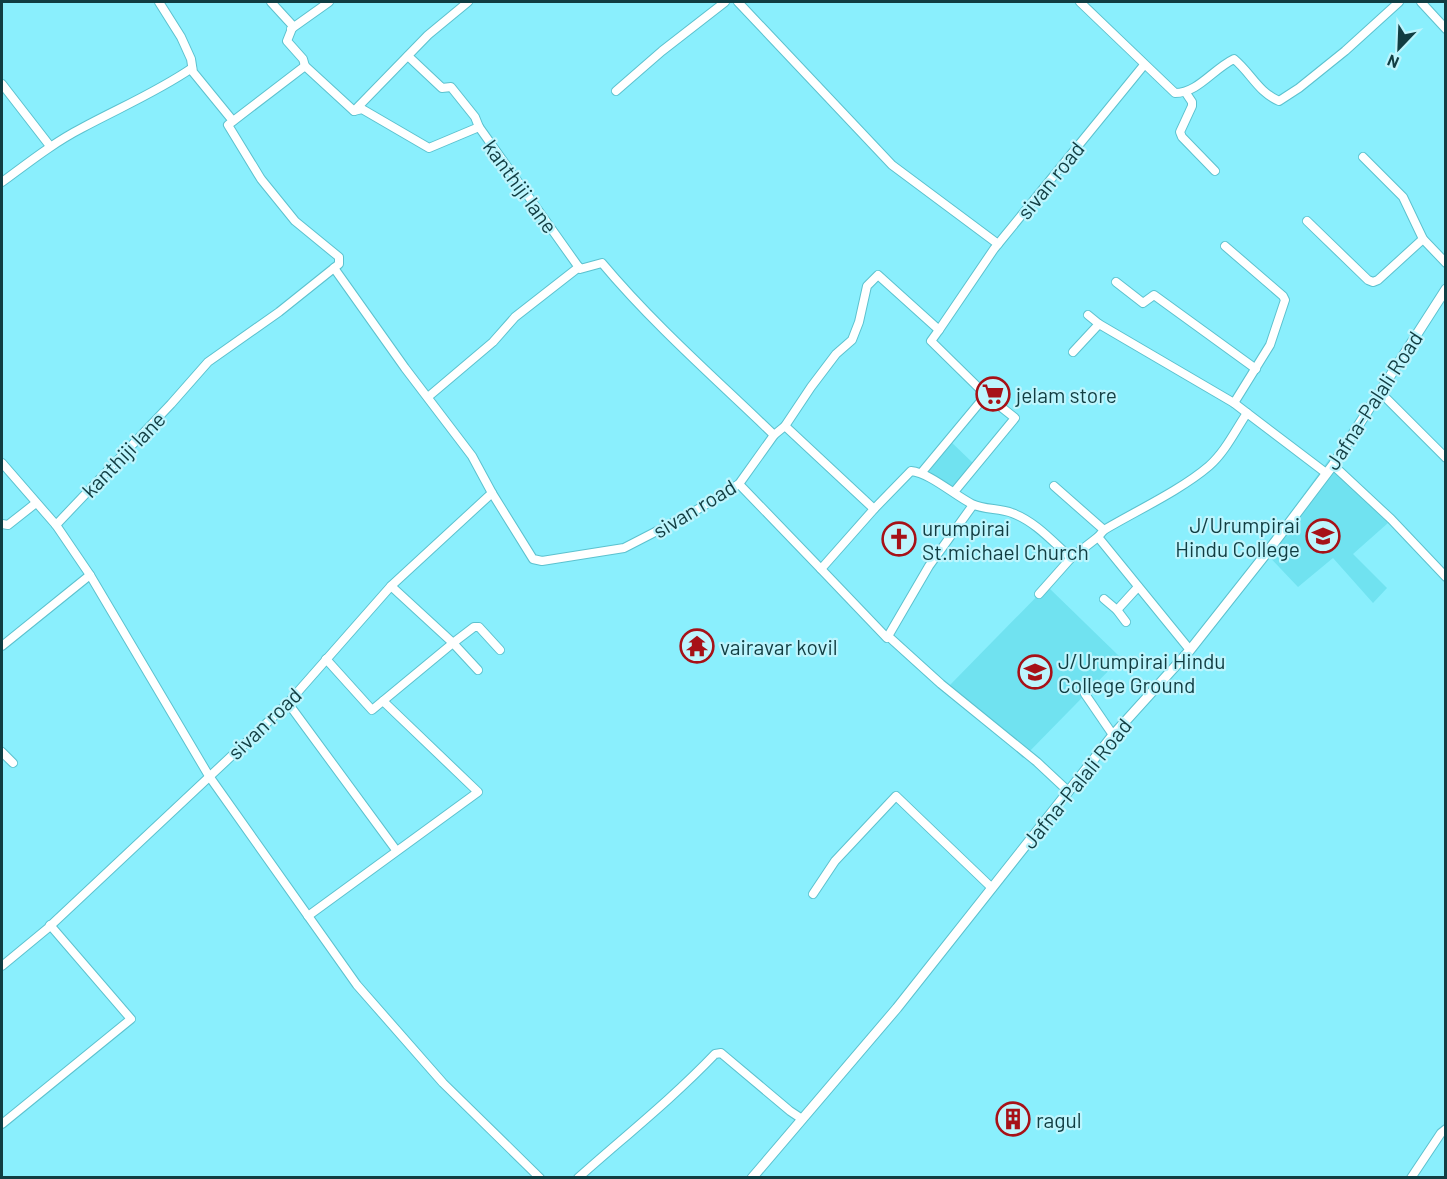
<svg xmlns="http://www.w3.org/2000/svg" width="1447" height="1179" font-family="Barlow,sans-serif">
  <rect width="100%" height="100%" fill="#8aeffd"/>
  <g fill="#70e2f0">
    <path d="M948 439 975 465 954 492 922 472Z"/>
    <path d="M1330 458 1388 523 1353 554 1387 588 1373 603 1333 558 1298 587 1263 550Z"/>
    <path d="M1047 586 1121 658 1023 758 949 686Z"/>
  </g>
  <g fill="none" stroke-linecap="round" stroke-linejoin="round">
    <g stroke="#5cc2cf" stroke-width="10">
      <g id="minor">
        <path d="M159 2 181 37 191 59 193 72 233 121"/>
        <path d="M271 2 293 26 287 41 303 59 305 66"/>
        <path d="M738 2 892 165 998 244"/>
        <path d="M1080 2 1175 93C1198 93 1213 69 1234 59 1251 73 1258 92 1279 101L1299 88 1345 51 1399 2"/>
        <path d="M1421 2 1446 29"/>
        <path d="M291 29 329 2"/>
        <path d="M408 56 442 88 451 87 475 117 479 127"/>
        <path d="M2 84 50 146"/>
        <path d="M616 91 662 51 725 2"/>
        <path d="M1186 93 1192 102V106L1180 132 1182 137 1215 171"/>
        <path d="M354 111 428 35 468 2"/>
        <path d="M1363 157 1403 197 1423 239 1446 263"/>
        <path d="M2 182C28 163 53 143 82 128 119 108 157 92 192 68"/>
        <path d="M1307 221 1368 280 1373 282 1378 280 1423 239"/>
        <path d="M1225 246 1283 296 1285 300 1270 345 1234 403"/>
        <path d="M334 268 405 368 472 456 492 493"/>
        <path d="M1116 282 1143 303 1154 295 1256 369"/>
        <path d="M1088 315 1099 324"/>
        <path d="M1073 352 1099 324 1234 403 1247 413"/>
        <path d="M1380 392 1446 458"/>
        <path d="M428 397 493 342 515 317 579 267"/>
        <path d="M785 426 874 509 911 471C930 473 954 495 972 504 984 510 1000 508 1012 513 1035 521 1054 543 1071 558L1098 537"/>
        <path d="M2 463 56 525 90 575 209 776 357 985 443 1083 540 1178"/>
        <path d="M1333 465 1391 519 1446 577"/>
        <path d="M922 472 986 395 931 341 939 330"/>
        <path d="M739 484 821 569"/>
        <path d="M1054 486 1104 530"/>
        <path d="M954 492 1015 418 986 395"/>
        <path d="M874 509 821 569 887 638 929 566 973 505"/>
        <path d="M2 524 8 525 36 503"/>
        <path d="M56 525 171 404 208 362 279 312 339 264V257L295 221 261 179 228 125 305 66 354 111 362 109 429 148 479 127 580 269 602 263C654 325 716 379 774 435"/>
        <path d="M1039 594 1071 558"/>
        <path d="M1104 599 1117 610 1138 587"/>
        <path d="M1117 610 1126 622"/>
        <path d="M888 636 941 684 1037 762 1068 791"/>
        <path d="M2 646 90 575"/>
        <path d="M1190 650 1098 537 1104 530C1136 511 1181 490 1209 466 1225 452 1235 431 1247 413L1326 473"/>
        <path d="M326 659 372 710 453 643 391 586"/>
        <path d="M478 670 453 643 474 627H479L500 650"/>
        <path d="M1085 694 1113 735"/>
        <path d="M288 703 396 850"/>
        <path d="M2 752 13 763"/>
        <path d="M813 894 835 861 896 796 992 888"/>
        <path d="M308 916 478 792 383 701"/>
        <path d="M2 966 48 928 288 703 391 586 492 493 533 559 542 561 624 548 690 514 739 484 774 435 785 426 811 387 836 354 852 340 859 322 867 286 878 275 939 330 994 249 1144 65"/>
        <path d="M2 1124 131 1019 50 925"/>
        <path d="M578 1178C624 1137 672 1099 715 1054L721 1053 790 1111 802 1119"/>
        <path d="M1411 1178 1441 1133 1446 1129"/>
      </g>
    </g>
    <g stroke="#5cc2cf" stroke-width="11">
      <path id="major" d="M752 1178 897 1008 1113 735 1190 650 1265 555 1333 465 1446 289"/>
    </g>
    <use href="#minor" stroke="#fff" stroke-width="8"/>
    <use href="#major" stroke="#fff" stroke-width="9"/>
  </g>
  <defs>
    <g id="supermarket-ring" transform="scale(1.725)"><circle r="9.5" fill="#bdf5fd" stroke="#a71117" stroke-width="1.5"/><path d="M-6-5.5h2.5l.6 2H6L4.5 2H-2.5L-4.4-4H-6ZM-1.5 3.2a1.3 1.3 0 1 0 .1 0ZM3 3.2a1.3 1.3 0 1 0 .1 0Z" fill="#a71117"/></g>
    <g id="school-ring" transform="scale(1.725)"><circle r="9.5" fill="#bdf5fd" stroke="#a71117" stroke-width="1.5"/><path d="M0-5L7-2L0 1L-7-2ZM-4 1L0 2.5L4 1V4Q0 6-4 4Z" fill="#a71117"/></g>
    <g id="church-ring" transform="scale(1.725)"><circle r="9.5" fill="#bdf5fd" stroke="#a71117" stroke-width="1.5"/><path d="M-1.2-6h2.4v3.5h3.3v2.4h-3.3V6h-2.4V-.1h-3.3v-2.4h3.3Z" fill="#a71117"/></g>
    <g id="temple-ring" transform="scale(1.725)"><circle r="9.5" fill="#bdf5fd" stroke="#a71117" stroke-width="1.5"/><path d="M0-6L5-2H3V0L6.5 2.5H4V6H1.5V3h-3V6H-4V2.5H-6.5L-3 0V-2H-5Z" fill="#a71117"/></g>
    <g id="building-ring" transform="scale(1.725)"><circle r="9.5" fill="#bdf5fd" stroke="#a71117" stroke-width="1.5"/><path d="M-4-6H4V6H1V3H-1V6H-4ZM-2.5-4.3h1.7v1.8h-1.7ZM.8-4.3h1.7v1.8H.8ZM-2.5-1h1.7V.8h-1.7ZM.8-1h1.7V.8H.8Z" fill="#a71117"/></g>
  </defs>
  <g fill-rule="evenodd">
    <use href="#supermarket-ring" x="993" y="394"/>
    <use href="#school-ring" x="1323" y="536"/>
    <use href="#church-ring" x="899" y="539"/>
    <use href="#temple-ring" x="697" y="646"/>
    <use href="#school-ring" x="1035" y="672"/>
    <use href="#building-ring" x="1013" y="1119"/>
  </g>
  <g text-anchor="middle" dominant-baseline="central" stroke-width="4.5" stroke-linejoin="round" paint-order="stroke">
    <g font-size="21" fill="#113d42" stroke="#bdf5fd">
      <text transform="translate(1050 180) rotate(-51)">sivan road</text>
      <text transform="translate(521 186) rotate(54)">kanthiji lane</text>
      <text transform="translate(1373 400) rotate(-57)">Jafna-Palali Road</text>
      <text transform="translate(123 454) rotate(-46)">kanthiji lane</text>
      <text transform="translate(694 508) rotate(-31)">sivan road</text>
      <text transform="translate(264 723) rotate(-44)">sivan road</text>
      <text transform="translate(1076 783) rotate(-51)">Jafna-Palali Road</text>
    </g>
    <g font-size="21" fill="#113d42" stroke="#bdf5fd" text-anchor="start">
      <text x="1016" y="394">jelam store</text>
      <text x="1300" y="524" text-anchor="end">J/Urumpirai<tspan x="1300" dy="24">Hindu College</tspan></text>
      <text x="922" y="527">urumpirai<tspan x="922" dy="24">St.michael Church</tspan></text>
      <text x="720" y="646">vairavar kovil</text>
      <text x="1058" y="660">J/Urumpirai Hindu<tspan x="1058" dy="24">College Ground</tspan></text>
      <text x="1036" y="1119">ragul</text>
    </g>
  </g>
  <rect width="1447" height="1179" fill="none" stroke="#113d42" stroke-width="6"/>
  <g transform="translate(1399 48) rotate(203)" stroke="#bdf5fd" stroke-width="4.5" paint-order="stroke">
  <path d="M0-4.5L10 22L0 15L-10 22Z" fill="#113d42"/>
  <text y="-9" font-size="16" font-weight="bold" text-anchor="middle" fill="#113d42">N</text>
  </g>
</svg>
